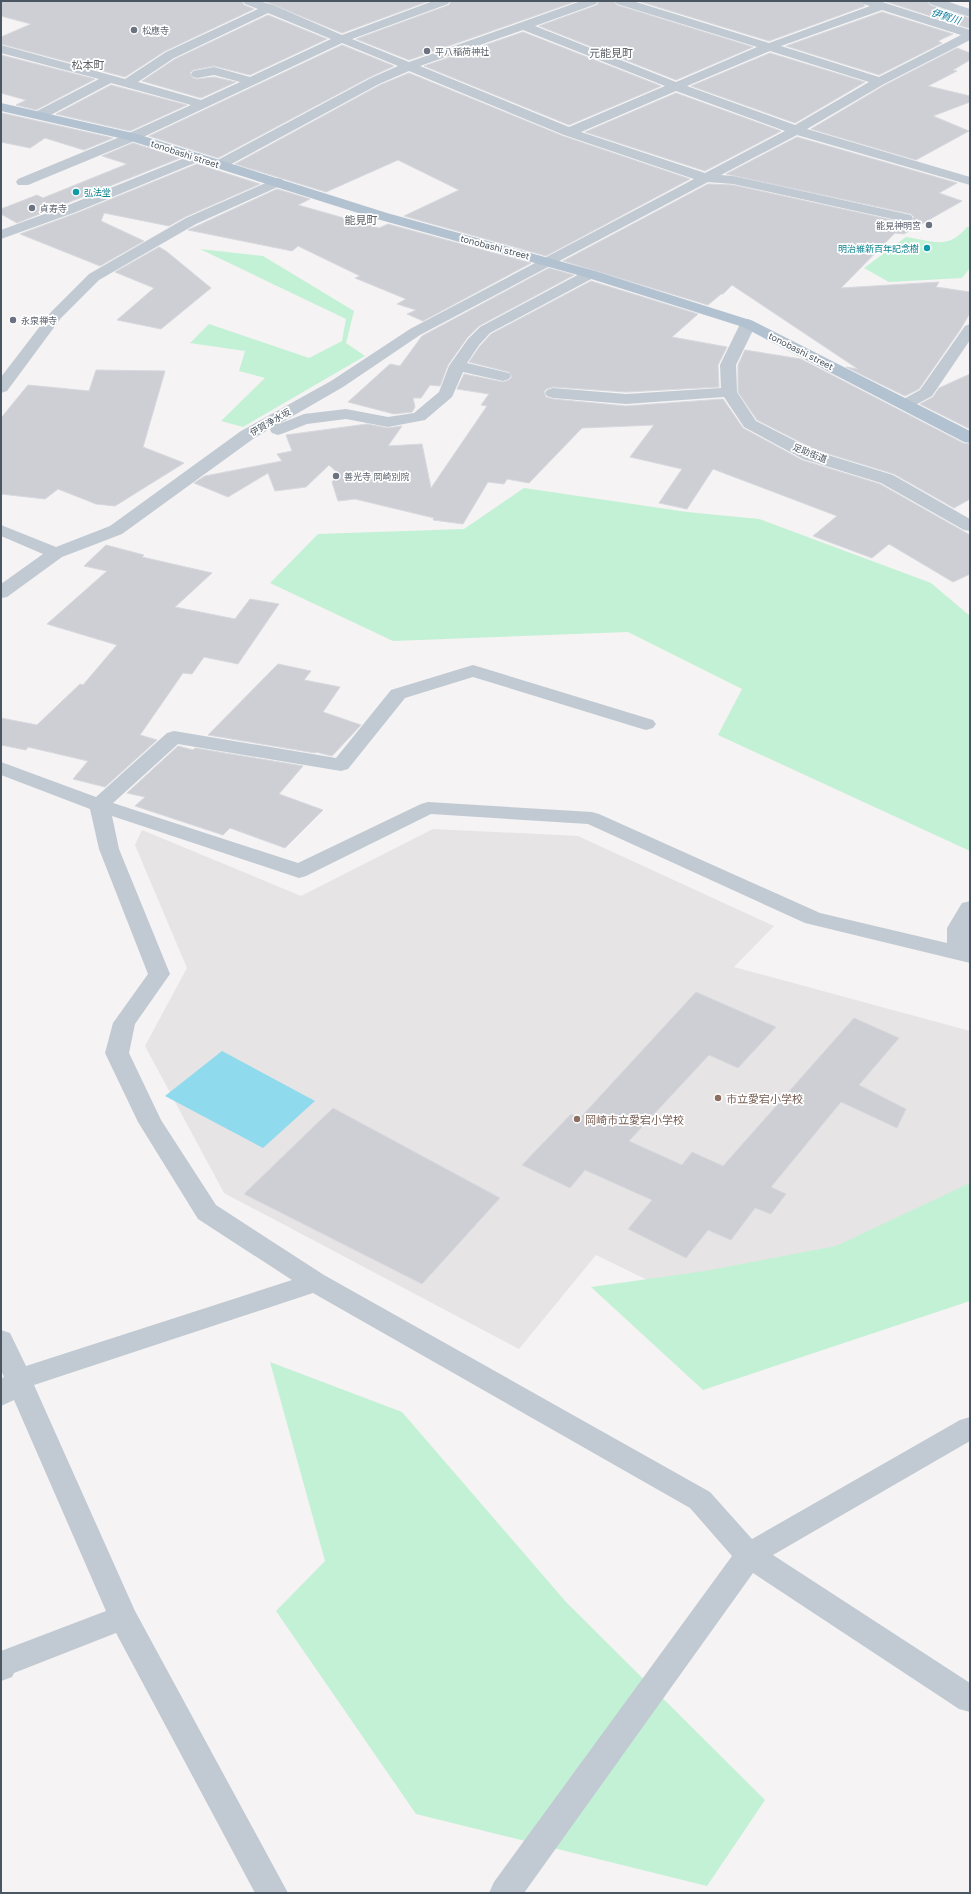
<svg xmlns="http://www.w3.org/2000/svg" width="971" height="1894" font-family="'Golos Text','Noto Sans JP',sans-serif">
  <rect width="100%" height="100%" fill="#f5f3f3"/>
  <path fill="#e6e4e5" d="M433 829 578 836 774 926 734 967 970 1031V1272L754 1332 596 1255 519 1349 224 1193 145 1046 187 968 135 845 142 830 301 896Z"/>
  <g fill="#c3f1d5">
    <path d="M967 227H970V268L962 278 889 282 864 268 906 237C933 241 948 250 967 227Z"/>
    <path d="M200 249 263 256 354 311 346 343 365 356 243 427 221 421 265 378 239 371 245 351 190 343 209 324 309 358 342 341 346 319Z"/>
    <path d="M524 488 687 512 759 519 931 583 970 616V851L718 735 742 689 628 632 393 641 270 583 318 534 464 529Z"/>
    <path d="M970 1183V1301L703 1390 591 1287 705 1271 836 1246Z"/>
    <path d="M270 1362 402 1412 566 1602 765 1800 707 1886 416 1814 276 1611 325 1561Z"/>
  </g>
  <path fill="#90daee" d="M222 1051 315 1101 263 1148 165 1096Z"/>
  <g fill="#cdcfd5" stroke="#d7d9de">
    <path d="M1 1H242L244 5 254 9 165 51 125 77 1 44V37L31 24 1 16Z"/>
    <path d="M264 1H429L342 33Z"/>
    <path d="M451 1H577L409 60 356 39 449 5Z"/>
    <path d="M599 1H614L617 5 753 47 676 80 539 26 597 5Z"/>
    <path d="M638 1H860L865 6 769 41Z"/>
    <path d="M884 1H927L930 5 970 18V27L968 28Z"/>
    <path d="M882 12 953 34 938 41 942 43 879 75 786 46Z"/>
    <path d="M268 15 327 39 250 75 214 66 193 70 190 73 193 78 197 79 214 77 236 82 201 98 142 81 175 59Z"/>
    <path d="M523 32 661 86 569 125 424 66Z"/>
    <path d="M342 45 394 66 370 77 218 158 149 136Z"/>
    <path d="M957 48 970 53V60L953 70 957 71 928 86 970 96V102L933 116 969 131 916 160 811 129 885 85Z"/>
    <path d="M770 53 865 82 795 123 691 86Z"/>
    <path d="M1 55 95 79 36 110 16 105 26 100 1 93Z"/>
    <path d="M409 73 563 136 690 179 546 256 404 216 459 190 398 160 326 192 235 164 380 85Z"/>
    <path d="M111 85 187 105 130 131 56 114Z"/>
    <path d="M676 93 781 131 705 171 585 132Z"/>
    <path d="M1 113H2L113 138 84 150 45 138 30 148 1 142Z"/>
    <path d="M797 137 957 183 939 193 962 201 904 234 895 233 841 288 939 282 936 287 970 292V313L960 330 919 389 905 396 846 367 858 369 732 285 723 294H721L708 305 563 261 708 184 733 185 906 223 912 222 914 217 911 214 726 174Z"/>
    <path d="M133 143 180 158 17 223 1 214V209L37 195 43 198 127 164 102 156Z"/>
    <path d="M197 164 260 184 185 217 169 226 104 213 101 221 144 241 100 266 20 234 77 213Z"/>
    <path d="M277 189 310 199 298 205 379 228 388 224 531 263 423 321 407 314 416 310 397 304 406 299 355 278 360 276 298 246 292 251 188 230Z"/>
    <path d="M159 247 166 251 211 288 161 329 117 320 154 288 115 272Z"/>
    <path d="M549 268 574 275 479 326 467 338 448 365 440 386 430 385 421 398H413L415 407 412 412 394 414 348 402 390 364 400 366 422 336Z"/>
    <path d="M591 281 698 314 672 337 727 347 718 365 719 387 626 392 553 387 546 389 544 392 546 397 553 399 626 406 723 399 743 428 802 460 880 484 970 535V574L953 582 889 544 872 558 813 536 837 516 713 469 687 509 659 503 682 469 630 457 654 425 582 428 529 483 507 479 504 484 488 482 463 524 433 520 434 518 355 499 338 501 332 482 339 474 329 465 306 487 275 491 268 473 228 497 194 483 205 476 282 461 277 454 292 451 286 435 367 424 388 428 402 426 388 446 422 444 431 488 487 406 481 405 489 394 457 389 464 374 503 382 509 380 512 377 509 372 469 362 480 346 491 334Z"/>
    <path d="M745 350 801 359 963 443 970 444V499L954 508 894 474 816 450 757 420 738 392V365Z"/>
    <path d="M96 370 165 371 143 447 184 463 115 506 96 504 58 489 45 499 1 494V418L28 385 89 391Z"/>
    <path d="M970 374V429L920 404 933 397 939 388Z"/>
    <path d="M106 545 144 555 142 557 212 573 175 607 235 619 250 599 279 604 238 664 204 657 192 674 183 673 140 735 157 740 105 787 73 779 88 761 28 747 26 750 1 745V718L37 725 80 684 83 685 117 645 47 624 107 571 84 566Z"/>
    <path d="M278 664 311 671 304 680 340 687 323 712 361 725 332 756 316 752 315 753 208 735Z"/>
    <path d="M178 746 193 750 195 748 303 766 279 794 323 810 285 848 230 828 223 835 135 806 145 797 127 793Z"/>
    <path d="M696 992 776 1027 738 1068 709 1055 629 1141 682 1165 692 1152 723 1166 854 1018 899 1038 859 1085 906 1109 897 1128 841 1102 771 1187 786 1194 771 1214 755 1208 731 1240 708 1230 686 1258 628 1229 652 1200 585 1170 570 1188 522 1165 571 1114 580 1118Z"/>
    <path d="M333 1108 500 1198 422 1284 244 1194Z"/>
  </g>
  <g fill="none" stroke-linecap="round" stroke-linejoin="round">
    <g fill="#c1cad2" fill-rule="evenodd">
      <path d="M243 1H259L273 5 342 35 433 1H450L448 4 352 39 409 62 581 1H598L596 4 535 26 676 82 757 47 617 4 615 1H633L769 43 870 6 863 4 861 1H879L970 30V40L884 84 807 129 970 177V185L797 135 721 175 733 176 906 214 911 215 913 218 911 221 906 222 733 184 708 182 420 335 343 387 279 424 304 414 346 409 388 417 414 413 439 392 449 366 468 339 480 327 585 271H595L597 274 595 277 490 333 479 345 467 363 509 373 511 376 509 379 503 381 463 372 452 397 425 420 388 427 346 419 307 424 284 433 278 435 272 433 270 430 271 428 253 439 122 534 62 557 7 597 1 598V584L43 554 1 536V525L56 547 110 526 241 431 331 381 410 329 694 179 564 135 409 71 379 84 224 168H214L212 165 214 162 371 78 398 66 342 43 137 140 28 185H18L16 182 18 179 127 134 191 105 111 83 45 118H35L33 115 35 112 99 79 1 53V45L125 79 166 52 258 9 245 4ZM882 10 961 35 879 77 781 46ZM268 13 331 39 250 77 214 67 193 71 191 74 193 77 197 78 214 75 240 82 201 100 138 82 174 58ZM523 30 665 86 569 127 420 66ZM770 51 869 82 795 125 687 86ZM676 91 785 131 705 173 581 132Z"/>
      <path d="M928 1H946L970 9V17L930 4Z"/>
      <path d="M197 153 202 154 204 157 202 160 76 212 1 239V230L66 206Z"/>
      <path d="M277 178 282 179 284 182 282 185 196 224 99 280 61 318 7 391 1 393V377L51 312 89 274 186 218Z"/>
      <path d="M748 319 753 321 756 324 736 365 737 392 756 421 815 451 893 475 970 519V531L964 530 881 483 803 459 744 427 724 397 626 404 553 398 547 396 545 393 547 390 553 388 626 394 721 388 720 365 740 324 743 321Z"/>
      <path d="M970 324V340L932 396 912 407 906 409 900 407 898 404 900 401 920 390 965 326Z"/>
      <path d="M473 665 653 720 656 724 653 728 646 730 639 728 473 677 405 698 348 769 341 771 178 744 113 803 298 863 421 804 428 802 592 812 599 814 820 913 947 943V928L962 903 970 901V963L805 923 588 824 431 814 306 876 299 878 112 816 119 849 170 974 135 1024 129 1053 161 1120 216 1205 324 1275 710 1492 752 1539 960 1420 970 1417V1441L773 1555 970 1683V1712L959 1709 753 1573 524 1893H489L494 1882 732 1556 690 1508 313 1293 34 1385 135 1611 288 1893H255L116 1633 14 1673 12 1677 1 1681V1651L106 1611 14 1400 1 1406V1379L4 1377 1 1370V1330L10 1333 26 1366 292 1280 198 1219 138 1122 105 1053 113 1023 148 974 99 849 90 809 1 775V762L96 797 167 733 174 731 336 758 391 690Z"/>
    </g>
    <path fill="#b3c2d1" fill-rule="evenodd" d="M1 103 137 134 387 213 595 271 753 321 970 431V443L964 442 743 327 585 277 377 219 128 140 1 111Z"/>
  </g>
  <g fill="#6b7280" stroke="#fff" stroke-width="1.5">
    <circle cx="134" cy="30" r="4"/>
    <circle cx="427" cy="51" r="4"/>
    <circle cx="32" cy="208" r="4"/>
    <circle cx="929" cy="225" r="4"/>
    <circle cx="13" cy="320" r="4"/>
    <circle cx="336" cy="476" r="4"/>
  </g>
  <g fill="#0f9aa8" stroke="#fff" stroke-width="1.5">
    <circle cx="76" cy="192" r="4"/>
    <circle cx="927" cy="248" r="4"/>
  </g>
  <g fill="#8d6e63" stroke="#fff" stroke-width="1.5">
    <circle cx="718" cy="1098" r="4"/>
    <circle cx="577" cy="1119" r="4"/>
  </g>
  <g text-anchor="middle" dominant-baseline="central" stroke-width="3.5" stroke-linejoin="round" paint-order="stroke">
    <g font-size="9" fill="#5b616d" stroke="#fff" text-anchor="start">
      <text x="142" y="30">松應寺</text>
      <text x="435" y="51">平八稲荷神社</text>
      <text x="40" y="208">貞寿寺</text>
      <text x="921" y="225" text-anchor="end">能見神明宮</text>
      <text x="21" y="320">永泉禅寺</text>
      <text x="344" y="476">善光寺 岡崎別院</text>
    </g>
    <g font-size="9" fill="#4a5661" stroke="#fff">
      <text transform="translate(185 154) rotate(18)">tonobashi street</text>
      <text transform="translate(495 247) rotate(15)">tonobashi street</text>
      <text transform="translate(801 351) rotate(27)">tonobashi street</text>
      <text transform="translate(270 422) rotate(-30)">伊賀浄水坂</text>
      <text transform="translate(810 453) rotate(22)">足助街道</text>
    </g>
    <g font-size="9" fill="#0d838f" stroke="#fff" text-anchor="start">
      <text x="84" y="192">弘法堂</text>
      <text x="919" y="248" text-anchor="end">明治維新百年記念樹</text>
    </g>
    <g font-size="10" font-style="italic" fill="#0c7c9b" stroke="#fff">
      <text transform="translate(946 16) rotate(18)">伊賀川</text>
    </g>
    <g font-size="11" fill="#5f6368" stroke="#fff">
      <text x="611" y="52">元能見町</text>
      <text x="88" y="64">松本町</text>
      <text x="361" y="219">能見町</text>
    </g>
    <g font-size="11" fill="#785e54" stroke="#fff" text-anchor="start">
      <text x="726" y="1098">市立愛宕小学校</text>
      <text x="585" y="1119">岡崎市立愛宕小学校</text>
    </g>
  </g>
  <rect width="971" height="1894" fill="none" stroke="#4a5661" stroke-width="4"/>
</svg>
